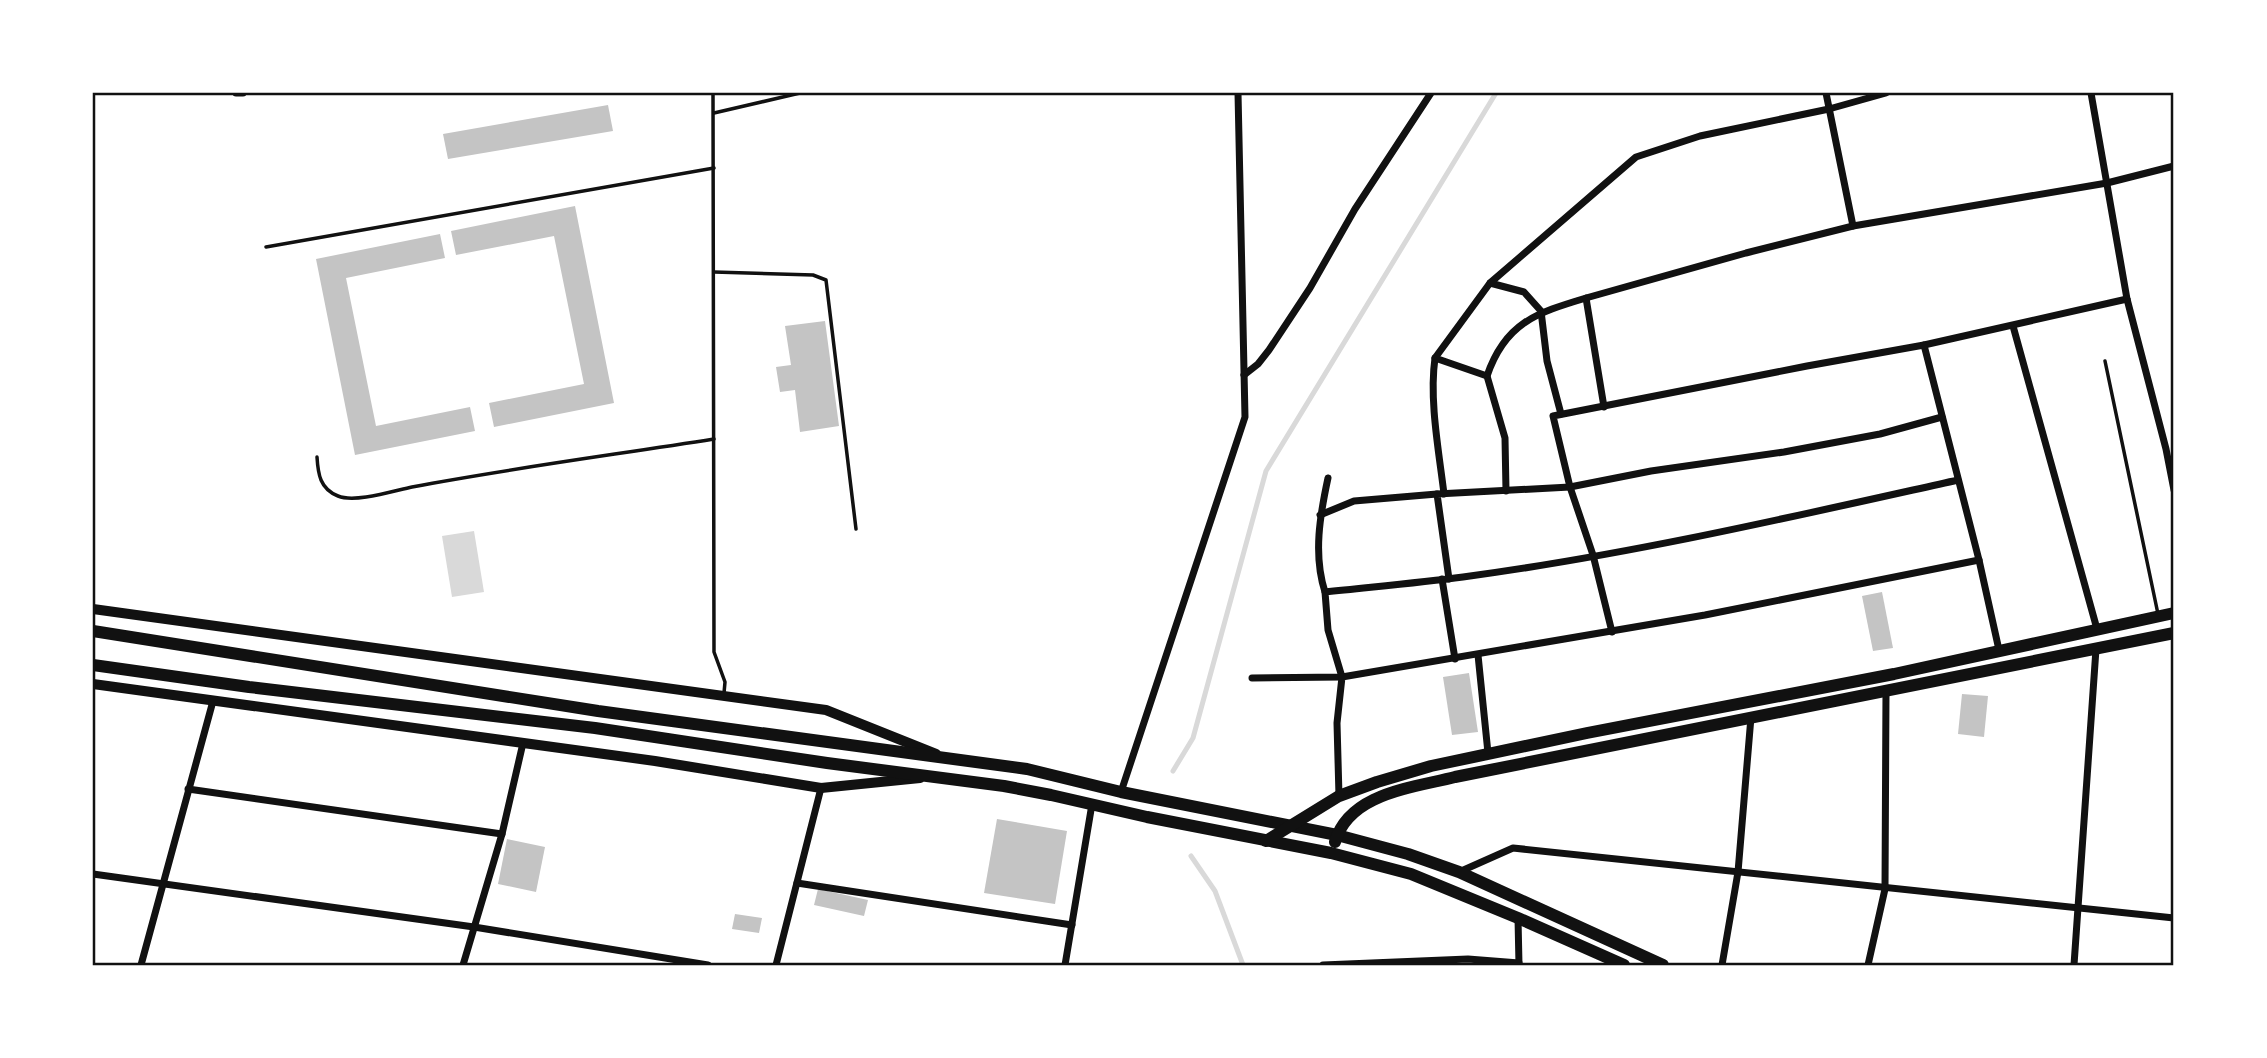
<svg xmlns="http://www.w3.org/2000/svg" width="2267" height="1058" font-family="Merriweather,serif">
  <rect width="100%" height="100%" fill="#fff"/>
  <path fill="#d9d9d9" d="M474 531 484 592 452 597 442 536Z"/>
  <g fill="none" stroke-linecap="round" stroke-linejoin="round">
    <g stroke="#d9d9d9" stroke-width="5">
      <path d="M1173 771 1193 738 1266 471 1496 93"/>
      <path d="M1191 856 1215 891 1243 965"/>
    </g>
  </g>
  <g fill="#c4c4c4">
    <path d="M608 105 613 131 448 159 443 134Z"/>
    <path d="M575 206 614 403 494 427 489 403 584 384 554 236 456 255 451 231Z"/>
    <path d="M440 234 445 258 346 278 376 426 470 407 475 431 355 455 316 259Z"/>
    <path d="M825 321 839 426 800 432 795 390 780 392 776 367 791 365 785 326Z"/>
    <path d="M1882 592 1893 648 1873 651 1862 596Z"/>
    <path d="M1469 673 1478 732 1452 735 1443 677Z"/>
    <path d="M1962 694 1988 696 1984 737 1958 734Z"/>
    <path d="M997 819 1067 831 1055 904 984 893Z"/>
    <path d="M507 839 545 847 536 892 498 884Z"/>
    <path d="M818 889 868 900 864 916 814 905Z"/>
    <path d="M735 914 762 918 759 933 732 929Z"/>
  </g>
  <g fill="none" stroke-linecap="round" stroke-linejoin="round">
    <g stroke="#111" stroke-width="3.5">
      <path d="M713 93 714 652 725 682 724 693"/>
      <path d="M714 113 800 93"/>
      <path d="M266 247 714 168"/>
      <path d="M714 272 813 275 826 280 856 529"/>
      <path d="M2105 361 2158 614"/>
      <path d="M317 457C318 474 320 489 338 496 355 503 393 491 412 487 512 468 613 455 714 439"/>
    </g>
    <g stroke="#111" stroke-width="7">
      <path d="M236 93H243"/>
      <path d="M1826 93 1853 226 2107 183 2174 166"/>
      <path d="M2091 93 2127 299 2166 449 2174 490"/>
      <path d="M1490 283 1524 292 1541 311 1547 361 1561 414"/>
      <path d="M2013 326 2097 629"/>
      <path d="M1924 345 2127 299"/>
      <path d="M1435 358C1429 400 1439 452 1444 494"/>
      <path d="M1244 375 1258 364 1269 350 1310 288 1355 209 1431 93"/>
      <path d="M1487 376C1505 323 1536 313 1586 298"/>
      <path d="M1604 407 1586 298 1746 253 1853 226"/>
      <path d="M1506 491 1505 438 1487 376 1435 358 1490 283 1636 157 1700 136 1829 109 1886 93"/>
      <path d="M1320 515 1354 501 1437 494"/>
      <path d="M1442 579 1455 659"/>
      <path d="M1449 579 1437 494 1570 487 1651 471 1784 452 1880 434 1942 417"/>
      <path d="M1325 592C1313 555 1320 515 1328 478"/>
      <path d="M1612 632 1593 555 1570 487 1553 416 1807 366 1924 345 1979 560 1999 650"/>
      <path d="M1478 655 1488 753"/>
      <path d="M1252 678 1342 677 1328 630 1325 592C1371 587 1417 583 1463 577 1628 555 1796 516 1958 480"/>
      <path d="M188 789 502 834"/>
      <path d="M1121 792 1245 417 1238 93"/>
      <path d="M1339 796 1337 723 1342 677 1705 615 1979 560"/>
      <path d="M1459 872 1513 848 2174 918"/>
      <path d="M93 874 474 927 708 965"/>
      <path d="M797 883 1072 925"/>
      <path d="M1518 918 1519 965"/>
      <path d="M141 965 213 701"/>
      <path d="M463 965 502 834 523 743"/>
      <path d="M776 965 821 788"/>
      <path d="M1065 965 1092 804"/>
      <path d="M1323 965 1468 959 1519 963"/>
      <path d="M1722 965 1738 872 1751 717"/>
      <path d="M1868 965 1885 889 1886 691"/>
      <path d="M2074 965 2096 649"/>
    </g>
    <g stroke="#111" stroke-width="10">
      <path d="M93 609 826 710 936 754"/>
      <path d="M93 684 655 761 821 788 920 778"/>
    </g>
    <g stroke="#111" stroke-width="12">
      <path d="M93 631 598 711 1027 769 1121 792 1337 835 1408 854 1459 872 1663 965"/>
      <path d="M93 665 249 687 595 728 827 763 1004 786 1051 795 1147 817 1331 853 1411 874 1518 918 1624 965"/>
      <path d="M1266 841 1339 796 1377 782 1431 766 1587 733 1894 674 2174 613"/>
      <path d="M1335 842C1349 793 1412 788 1455 777L2174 633"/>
    </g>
  </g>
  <rect width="2267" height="1058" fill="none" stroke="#ffffff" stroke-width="189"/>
  <rect x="94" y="94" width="2078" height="870" fill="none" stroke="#111" stroke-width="2.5"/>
</svg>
